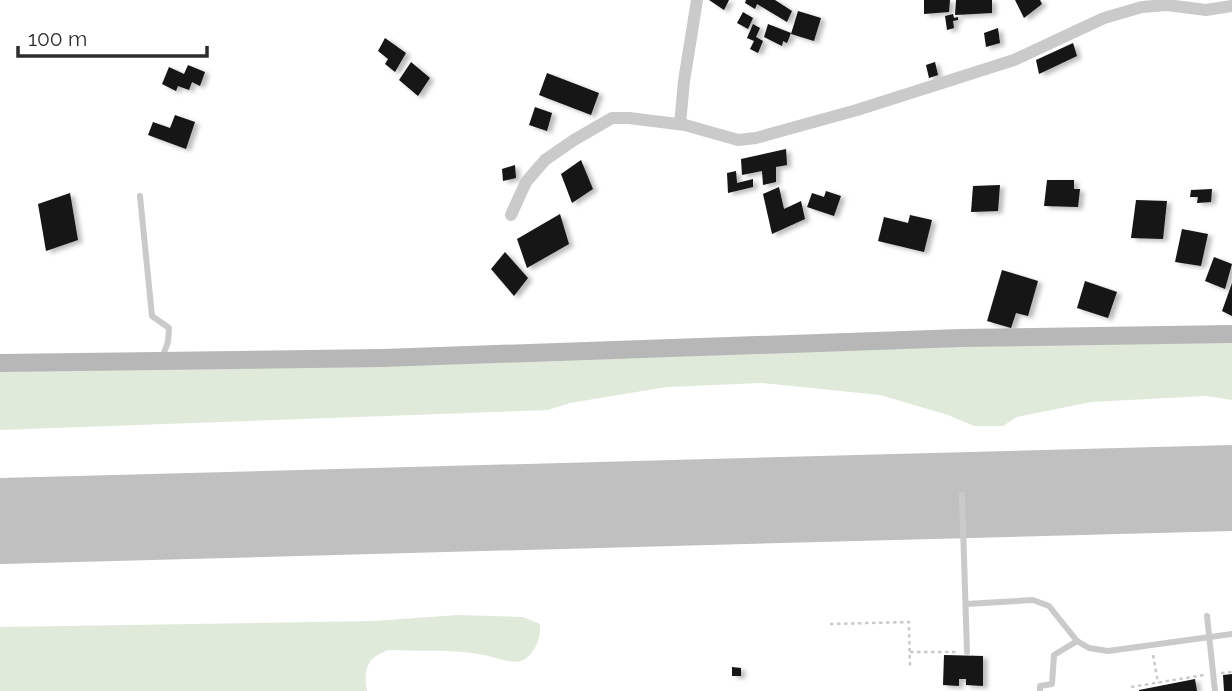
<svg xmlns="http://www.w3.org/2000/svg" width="1232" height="691" font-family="Raleway,sans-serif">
  <defs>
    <filter id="shadow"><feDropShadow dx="4.5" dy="2.5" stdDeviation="2" flood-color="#0004"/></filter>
  </defs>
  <rect width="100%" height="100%" fill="#fff"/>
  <g fill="#e0eadb">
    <path d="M1232 339V400L1206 396 1091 402 1017 417 1003 426H974L948 415 880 395 761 383 667 387 570 403 548 410 0 430V369Z"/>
    <path d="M458 615 523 617 540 624C542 637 534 656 521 661 512 664 498 658 488 656 457 648 421 652 389 650 367 657 363 669 367 691H0V627L374 621Z"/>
  </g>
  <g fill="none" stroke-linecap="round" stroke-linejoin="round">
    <path stroke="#c0c0c0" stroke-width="35" d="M1231 489H1232"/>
    <path stroke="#c0c0c0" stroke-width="86" d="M0 521 1232 488"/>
  </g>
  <g fill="#141414" filter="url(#shadow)">
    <path d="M709 0H729L724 10Z"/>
    <path d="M746 0H775L792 11 787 22 757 4 755 9 745 3Z"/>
    <path d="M924 0H950L949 12 924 14Z"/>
    <path d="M956 0H992V13L955 15Z"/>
    <path d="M1015 0H1040L1042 4 1024 18Z"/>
    <path d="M798 11 821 18 814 41 791 34Z"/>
    <path d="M743 12 753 18 748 29 737 23Z"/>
    <path d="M953 14 954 18 958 17V20L953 21 954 28 947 30 945 16Z"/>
    <path d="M753 24 760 28 756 37 763 41 758 53 750 49 754 41 747 38Z"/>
    <path d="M768 24 791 33 787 43 783 41 782 46 764 37Z"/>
    <path d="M998 28 1000 43 986 47 984 33Z"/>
    <path d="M385 38 406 53 395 72 385 64 388 59 378 51Z"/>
    <path d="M1073 43 1077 56 1039 74 1036 60Z"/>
    <path d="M411 62 430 78 418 96 399 80Z"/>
    <path d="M935 62 938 75 929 78 926 65Z"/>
    <path d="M188 65 205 72 200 86 192 82 189 90 178 86 176 91 162 84 169 67 184 74Z"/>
    <path d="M547 73 599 93 591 115 539 95Z"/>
    <path d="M535 107 552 113 547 131 529 125Z"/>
    <path d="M175 115 195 122 186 149 148 135 153 122 170 128Z"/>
    <path d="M786 149 787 165 776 167V182L763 185 762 171 742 175 741 159Z"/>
    <path d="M581 160 593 189 572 203 561 174Z"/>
    <path d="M515 165 516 178 503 181 502 169Z"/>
    <path d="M736 171 737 183 753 179V187L728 193 727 173Z"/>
    <path d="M1047 180H1074V189H1080L1078 207 1044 206Z"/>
    <path d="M1000 185 998 211 971 212 973 186Z"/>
    <path d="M779 187 784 209 801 201 805 219 772 234 763 194Z"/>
    <path d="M1212 189 1211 202 1197 203 1198 197H1190L1191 190Z"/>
    <path d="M826 191 841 196 834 216 807 207 812 193 824 197Z"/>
    <path d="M70 193 78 240 46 251 38 204Z"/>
    <path d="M1136 200 1167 201 1163 239 1131 238Z"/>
    <path d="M560 214 569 244 527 268 517 239Z"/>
    <path d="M910 215 932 220 924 252 878 241 884 217 908 223Z"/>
    <path d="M1182 229 1208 234 1201 266 1175 262Z"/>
    <path d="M505 252 528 278 514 296 491 269Z"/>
    <path d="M1214 257 1232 264 1225 289 1205 281Z"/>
    <path d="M1002 270 1038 281 1028 316 1016 313 1011 328 987 321Z"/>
    <path d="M1085 281 1117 292 1108 318 1077 308Z"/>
    <path d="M1232 283V316L1222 311Z"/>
    <path d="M944 655 983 656V686L966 685V679H959V686L943 685Z"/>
    <path d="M732 667 741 668V676H732Z"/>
    <path d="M1232 674V691H1224L1223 675Z"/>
    <path d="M1195 679 1197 691H1139V690Z"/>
  </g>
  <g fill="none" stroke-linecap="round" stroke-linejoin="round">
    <g stroke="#cacaca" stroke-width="2.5" stroke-dasharray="3.5 3.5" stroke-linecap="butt">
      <path d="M830 624 909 622 910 667"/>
      <path d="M910 652H959"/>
      <path d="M1153 655 1158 683"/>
      <path d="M1221 673 1232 672"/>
      <path d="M1131 687 1204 675"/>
    </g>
    <g stroke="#cacaca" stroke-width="6">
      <path d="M140 196 152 316 169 328 168 342 162 358"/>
      <path d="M962 495 967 652"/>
      <path d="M966 604 1033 600 1049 606 1077 641 1089 648 1108 651 1232 634"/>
      <path d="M1207 616 1215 691"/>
      <path d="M1040 691V686L1052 684 1054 655 1077 641"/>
    </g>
    <g stroke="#cacaca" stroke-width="12">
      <path d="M680 124 684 81 697 0"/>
      <path d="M511 215 526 182 545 160 574 140 612 118H629L685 125 738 140 756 138 857 110 1014 60 1104 18 1142 7 1167 5 1206 10 1232 6"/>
    </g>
    <path stroke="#b7b7b7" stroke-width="18" d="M0 363 383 358 961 338 1232 334"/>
  </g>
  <path d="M18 46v10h189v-10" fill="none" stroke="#2d2d2d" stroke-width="3.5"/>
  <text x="28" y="46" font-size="21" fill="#2d2d2d" stroke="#ffffff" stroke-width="5" paint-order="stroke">100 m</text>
</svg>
